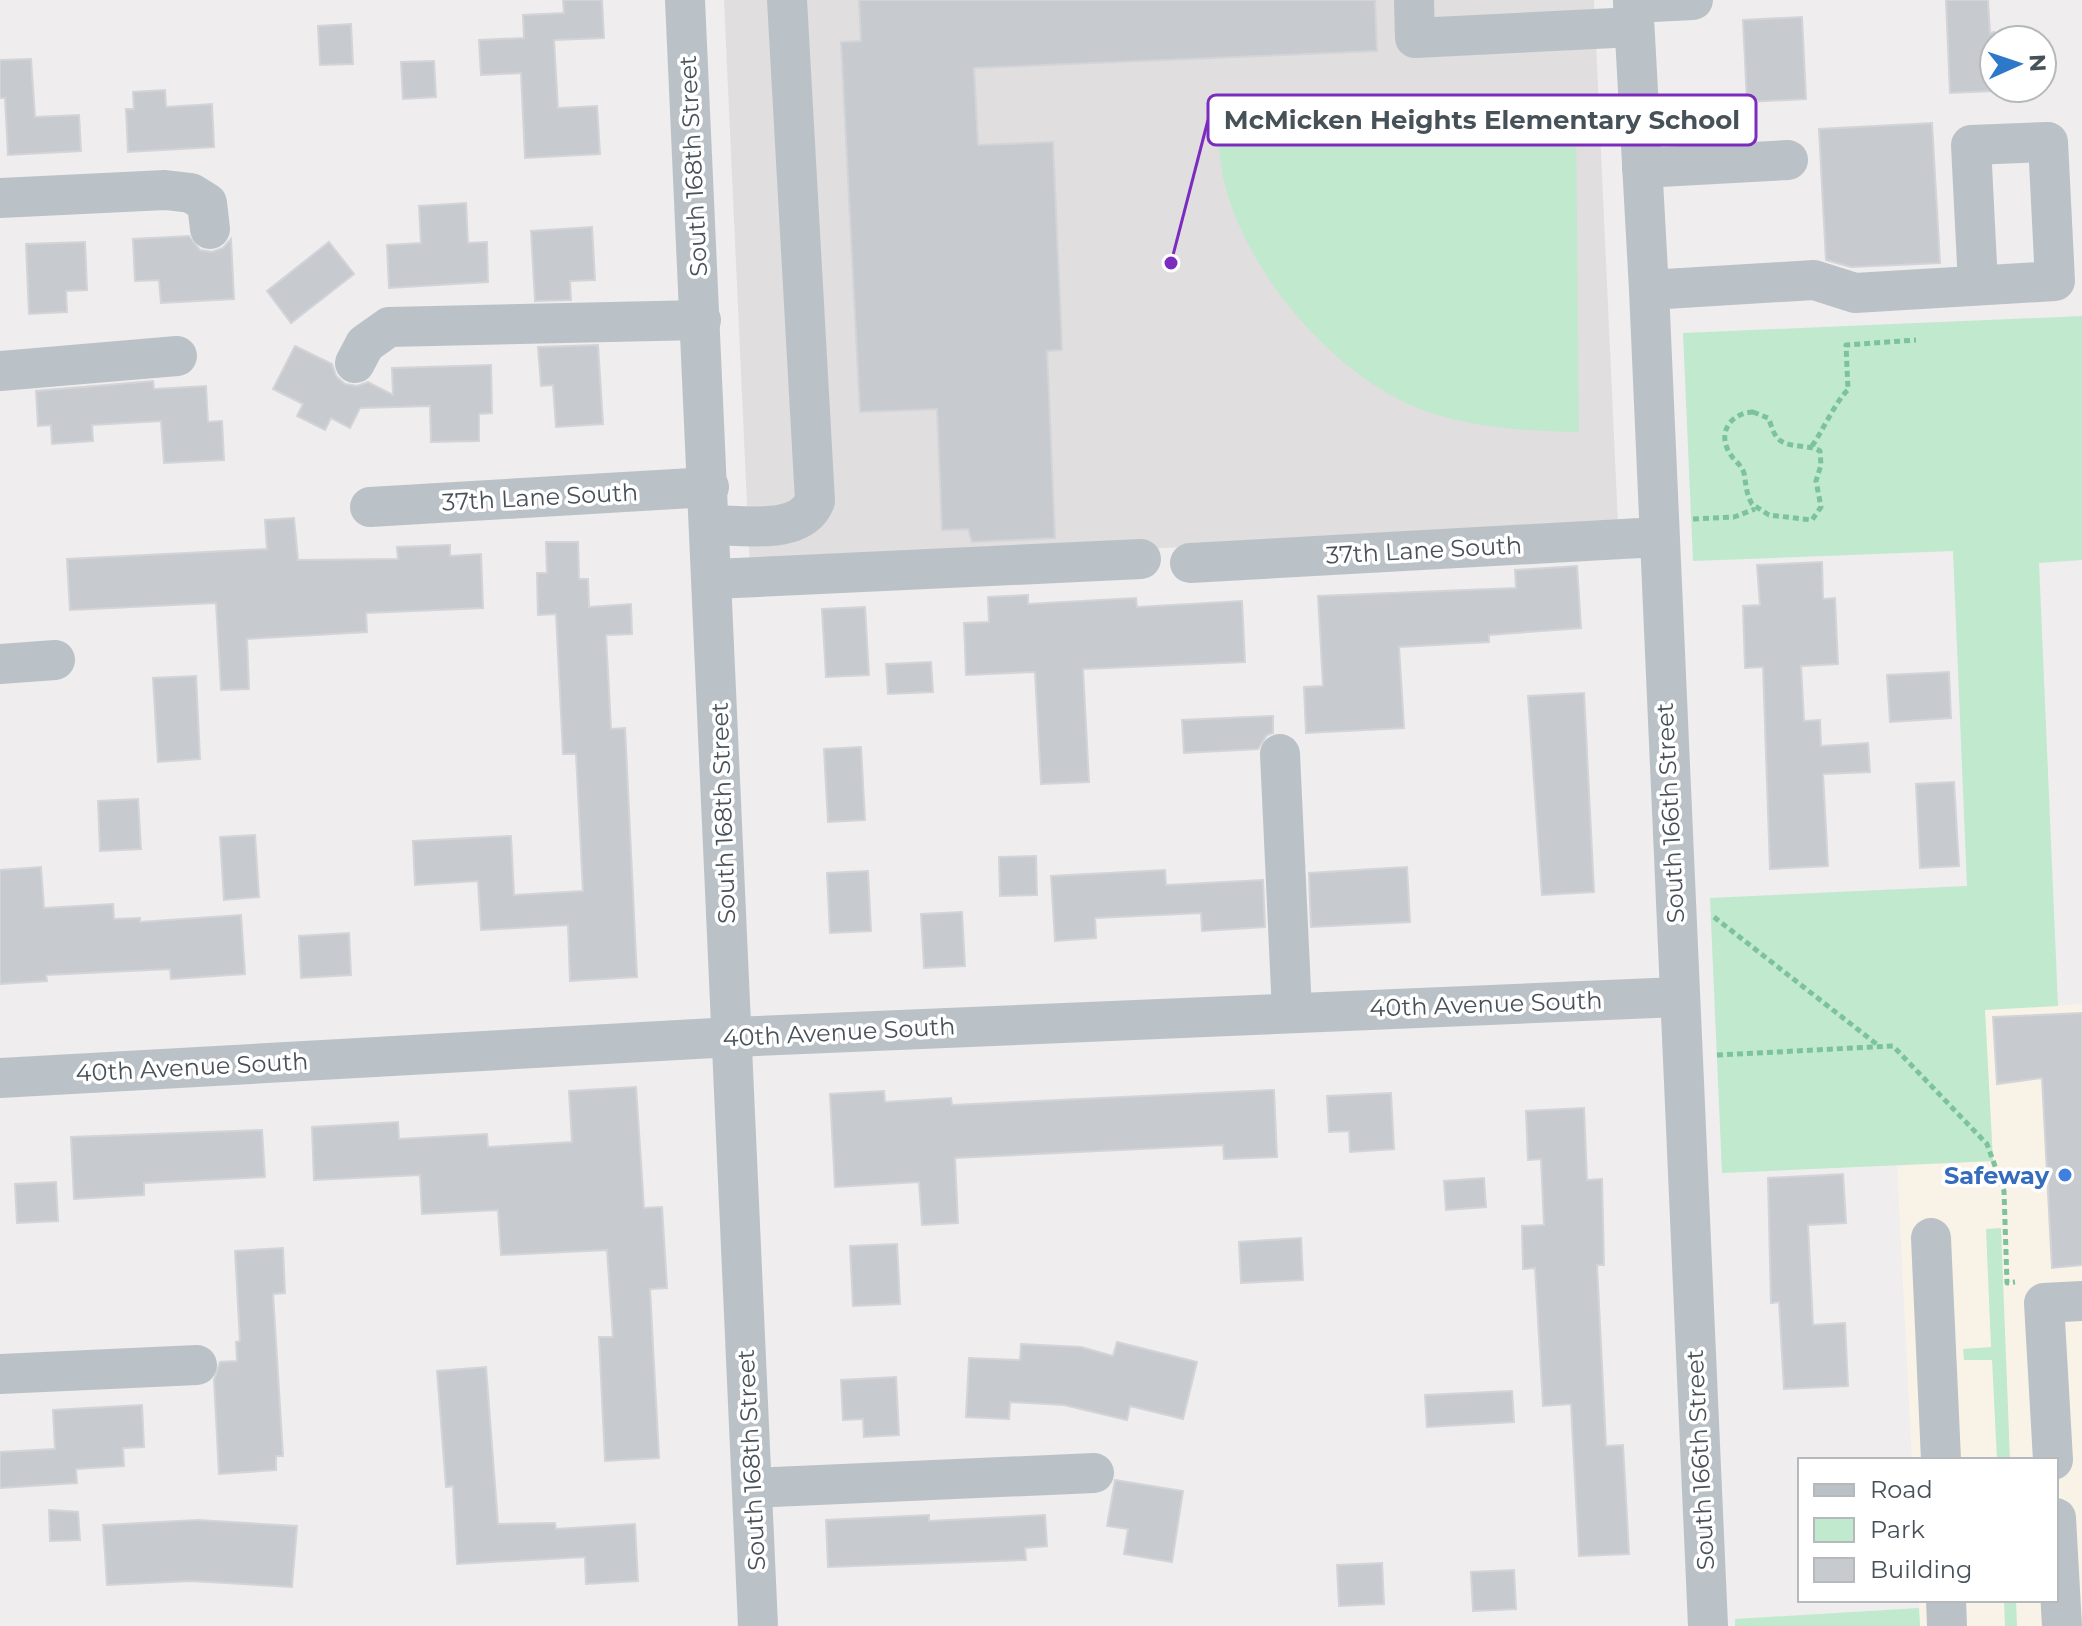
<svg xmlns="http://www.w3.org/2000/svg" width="2082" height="1626" font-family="Montserrat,sans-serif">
  <rect width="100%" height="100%" fill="#efeded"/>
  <path fill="#f9f3e7" d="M2082 1004V1626H1920L1919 1600H2056V1460H1912L1897 1166 1993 1161 1985 1009Z"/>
  <path fill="#e0dede" d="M724 0H1594L1618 525 750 569Z"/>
  <g fill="#c0e9ce">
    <path d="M1553 105 1576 120 1579 432C1531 431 1487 429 1441 416 1345 390 1249 279 1225 185 1220 166 1219 145 1217 125Z"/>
    <path d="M2082 316V560L2039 563 2058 1006 1985 1010 1993 1161 1722 1173 1710 898 1967 886 1953 551 1693 561 1683 333Z"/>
    <path d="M2001 1228 2010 1460H1997L1992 1360H1964L1963 1349 1991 1347 1986 1229Z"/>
    <path d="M2004 1600H2016L2017 1626H2005Z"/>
    <path d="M1919 1608 1920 1626H1735V1619Z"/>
  </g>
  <g fill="#c7cacf" stroke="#d2d4d8" stroke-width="2">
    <path d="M563 0H602L604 38 554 40 558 108 597 106 600 154 525 158 521 73 481 75 479 40 524 38 523 15 564 13Z"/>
    <path d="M859 0H1375L1377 51 974 68 978 145 1053 142 1062 350 1047 351 1055 538 972 542 968 529 942 530 937 409 860 412 841 42 861 41Z"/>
    <path d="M1946 0H1988L1990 33 1994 32 1993 91 1950 93Z"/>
    <path d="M1802 17 1806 99 1747 102 1743 20Z"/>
    <path d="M351 24 353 64 320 65 318 26Z"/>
    <path d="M31 59 35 117 79 115 81 151 8 155 5 98H0V60Z"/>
    <path d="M434 61 436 97 403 99 401 62Z"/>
    <path d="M165 90 166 107 212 104 214 147 128 152 126 109H134L133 92Z"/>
    <path d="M1932 123 1940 263 1851 267 1826 260 1819 129Z"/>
    <path d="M466 203 468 243 487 242 488 282 389 288 387 245 421 243 419 206Z"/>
    <path d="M592 227 595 280 570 281 571 300 535 301 531 231Z"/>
    <path d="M189 236 200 250 212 252 223 248 231 239 234 299 161 303 159 280 135 281 133 239Z"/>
    <path d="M85 242 87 290 66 291 67 312 29 314 26 244Z"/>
    <path d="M329 242 354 274 291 323 267 291Z"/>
    <path d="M598 345 603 424 556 427 553 385 541 386 538 347Z"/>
    <path d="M295 346 332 364 336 376 345 384 357 386 368 382 393 395 392 368 491 365 492 413 479 414V441L431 442 430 406 360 408 350 428 331 418 325 430 297 416 303 404 273 389Z"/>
    <path d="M153 381 154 389 206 386 208 422 222 421 224 460 164 463 161 421 92 425 93 441 52 444 51 425 38 426 36 391Z"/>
    <path d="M294 518 298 560 398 559 397 547 450 545V556L481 554 483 608 366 613 367 632 247 639 249 689 221 690 216 603 70 610 67 559 267 549 265 520Z"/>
    <path d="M546 542H578L579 579H588L589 607 631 604 632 634 606 635 611 729 625 728 637 977 570 981 568 925 481 930 478 881 415 885 413 841 511 836 514 895 583 891 576 754H563L556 614 538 615 537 573H547Z"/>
    <path d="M1822 562 1823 599 1835 598 1838 664 1801 666 1804 721 1820 720 1821 746 1868 743 1870 772 1823 774 1828 866 1770 869 1763 667 1745 668 1743 606 1760 605 1757 565Z"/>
    <path d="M1577 566 1581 628 1489 635V642L1399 647 1404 728 1306 733 1304 687 1323 686 1318 596 1516 588 1515 570Z"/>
    <path d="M1028 595V604L1136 598 1137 607 1242 601 1245 662 1083 669 1089 782 1041 784 1035 672 966 675 964 623 989 622 988 597Z"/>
    <path d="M865 607 869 675 826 677 822 609Z"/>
    <path d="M931 662 933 692 888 694 886 664Z"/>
    <path d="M1949 672 1951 718 1890 722 1887 675Z"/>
    <path d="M196 676 200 759 158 762 153 678Z"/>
    <path d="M1584 693 1594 892 1542 895 1528 696Z"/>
    <path d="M1273 716V733L1267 735 1258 749 1184 753 1182 720Z"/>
    <path d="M861 747 865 820 828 822 824 749Z"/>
    <path d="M1954 782 1959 866 1920 868 1916 784Z"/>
    <path d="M138 799 141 849 100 851 98 801Z"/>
    <path d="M255 835 259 897 224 900 220 837Z"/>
    <path d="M1036 856 1037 895 1000 896 999 857Z"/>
    <path d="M41 867 44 908 113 904 114 919 140 918V922L241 915 245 974 171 979 170 969 46 975 47 981 0 984V870Z"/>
    <path d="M1407 867 1410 922 1311 927 1309 873Z"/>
    <path d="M1165 870 1166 885 1263 880 1265 927 1202 931 1201 913 1095 918 1096 938 1055 941 1051 876Z"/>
    <path d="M868 871 871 931 830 933 827 873Z"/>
    <path d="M962 912 965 966 924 968 921 914Z"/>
    <path d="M349 933 351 975 301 978 299 936Z"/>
    <path d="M2082 1013V1265L2052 1268 2042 1078 1997 1084 1993 1017Z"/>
    <path d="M636 1087 644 1208 662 1207 667 1288 650 1289 659 1458 605 1461 599 1337H613L607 1250 501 1255 498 1210 422 1214 420 1175 314 1180 312 1127 398 1122 399 1139 487 1134 488 1147 572 1142 569 1091Z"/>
    <path d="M1274 1090 1277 1157 1224 1159 1223 1145 955 1158 958 1223 922 1225 919 1182 835 1187 830 1094 884 1091 885 1102 951 1098 952 1105Z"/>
    <path d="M1391 1093 1394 1149 1350 1152 1349 1131 1329 1132 1327 1096Z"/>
    <path d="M1584 1108 1587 1180 1602 1179 1604 1265H1597L1606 1446 1623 1445 1629 1554 1579 1556 1571 1404 1543 1406 1535 1268 1523 1269 1522 1226 1544 1225 1541 1159 1528 1160 1526 1111Z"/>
    <path d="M262 1130 265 1177 144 1183V1195L74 1199 71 1137Z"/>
    <path d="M1843 1174 1846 1223 1808 1225 1813 1325 1845 1323 1848 1386 1784 1389 1779 1302 1771 1303 1768 1178Z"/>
    <path d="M1484 1178 1486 1207 1446 1210 1444 1181Z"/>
    <path d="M56 1182 58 1221 17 1223 15 1184Z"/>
    <path d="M1301 1238 1303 1280 1241 1283 1239 1242Z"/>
    <path d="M897 1244 900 1304 853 1306 850 1246Z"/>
    <path d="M283 1248 285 1293 273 1294 283 1456H276V1470L219 1474 214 1380 220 1362 237 1361 236 1342 240 1341 235 1251Z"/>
    <path d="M1117 1342 1197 1362 1183 1419 1130 1406 1127 1420 1064 1405 1010 1402 1009 1419 966 1417 969 1358 1020 1360 1021 1344 1081 1347 1113 1356Z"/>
    <path d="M486 1367 498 1524 555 1523 556 1529 635 1524 638 1581 586 1584 585 1557 457 1564 453 1486 446 1487 437 1371Z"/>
    <path d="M896 1377 899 1435 864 1437 863 1419 843 1420 841 1380Z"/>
    <path d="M1512 1391 1514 1422 1427 1427 1425 1395Z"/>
    <path d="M142 1405 144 1447 123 1448 124 1466 76 1469 77 1483 0 1488V1452L55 1449 53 1410Z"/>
    <path d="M1115 1480 1183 1491 1172 1562 1124 1554 1128 1529 1107 1526Z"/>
    <path d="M49 1510 78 1512 80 1540 50 1541Z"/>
    <path d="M929 1515V1521L1045 1515 1047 1546 1025 1548 1026 1560 828 1567 826 1520Z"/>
    <path d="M198 1520 297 1526 292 1587 191 1581 107 1585 103 1525Z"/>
    <path d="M1382 1563 1384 1604 1339 1606 1337 1565Z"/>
    <path d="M1514 1570 1516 1609 1473 1611 1471 1572Z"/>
  </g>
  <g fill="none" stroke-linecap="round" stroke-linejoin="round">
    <g stroke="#7cc39d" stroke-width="5" stroke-dasharray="6 4" stroke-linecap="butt">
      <path d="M1753 412 1768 418C1771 423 1772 431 1776 436 1785 450 1807 443 1820 451L1821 465 1816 481 1821 507 1812 520 1769 515 1752 504C1746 494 1746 484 1744 473 1741 464 1733 460 1729 452 1717 431 1732 413 1753 412Z"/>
      <path d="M1812 446C1822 432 1837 399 1848 390L1846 345 1916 340"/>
      <path d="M1693 519 1734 517 1755 509"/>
      <path d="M1714 917 1879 1046"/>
      <path d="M1717 1055 1893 1046 1987 1144 2004 1191 2007 1283 2015 1282"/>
    </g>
    <g stroke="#bac2c8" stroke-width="40">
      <path d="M685 0 758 1626"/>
      <path d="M1414 0 1415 38 1634 27"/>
      <path d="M1633 0 1649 290 1708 1626"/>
      <path d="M1633 3 1693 0"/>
      <path d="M1642 168 1788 160"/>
      <path d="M0 198 165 190 191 193 207 203 210 229"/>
      <path d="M1649 290 1814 280 1855 293 2055 281 2048 142 1971 145 1978 285"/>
      <path d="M355 363 365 344 389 327 701 320"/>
      <path d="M0 371 177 356"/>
      <path d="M370 507 709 487"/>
      <path d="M711 525C743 525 801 536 815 501L787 0"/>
      <path d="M1190 563 1658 537"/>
      <path d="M714 579 1141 559"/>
      <path d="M0 664 55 660"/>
      <path d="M1280 754 1292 1012"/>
      <path d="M0 1078 732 1037 1678 997"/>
      <path d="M1931 1238 1941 1460"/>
      <path d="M0 1374 197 1365"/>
      <path d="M2053 1460 2044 1303 2082 1301"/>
      <path d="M752 1488 1094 1473"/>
      <path d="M2056 1518 2062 1626"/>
      <path d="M1946 1600 1947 1626"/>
    </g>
  </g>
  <circle fill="#3f7fe0" stroke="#fff" stroke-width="3" cx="2065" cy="1175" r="8"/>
  <g text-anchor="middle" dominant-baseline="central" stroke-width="7" stroke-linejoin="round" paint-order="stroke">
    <g font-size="24" fill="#475158" stroke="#fff">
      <text transform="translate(693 166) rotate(-93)">South 168th Street</text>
      <text transform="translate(540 497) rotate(-3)">37th Lane South</text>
      <text transform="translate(1424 550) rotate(-3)">37th Lane South</text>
      <text transform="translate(723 813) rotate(-92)">South 168th Street</text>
      <text transform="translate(1670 813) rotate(-93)">South 166th Street</text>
      <text transform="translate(1486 1004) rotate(-2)">40th Avenue South</text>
      <text transform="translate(839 1032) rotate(-3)">40th Avenue South</text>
      <text transform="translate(192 1067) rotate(-3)">40th Avenue South</text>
      <text transform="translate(751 1460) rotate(-93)">South 168th Street</text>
      <text transform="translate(1700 1460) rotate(-93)">South 166th Street</text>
    </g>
    <g font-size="24" font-weight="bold" fill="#366cbe" stroke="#fff" text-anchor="end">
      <text x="2049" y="1175">Safeway</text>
    </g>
  </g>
  <path fill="none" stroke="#7b2cbf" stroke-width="3" d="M1171 263L1208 120"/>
  <circle fill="#7b2cbf" stroke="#fff" stroke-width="3" cx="1171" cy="263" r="8"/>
  <rect fill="#fff" stroke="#7b2cbf" stroke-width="3" x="1208" y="95" width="548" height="50" rx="8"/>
  <g font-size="26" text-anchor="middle" font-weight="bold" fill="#475158">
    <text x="1482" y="129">McMicken Heights Elementary School</text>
  </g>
  <rect x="1798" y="1458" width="260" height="144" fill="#ffffff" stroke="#b5b9bc" stroke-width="2"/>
  <rect x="1814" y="1484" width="40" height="12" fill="#bac2c8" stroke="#b5b9bc" stroke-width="2"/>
  <text x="1870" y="1498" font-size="24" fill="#475158">Road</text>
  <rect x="1814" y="1518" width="40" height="24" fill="#c0e9ce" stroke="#b5b9bc" stroke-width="2"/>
  <text x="1870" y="1538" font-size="24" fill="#475158">Park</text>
  <rect x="1814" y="1558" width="40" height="24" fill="#c7cacf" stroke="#b5b9bc" stroke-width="2"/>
  <text x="1870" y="1578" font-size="24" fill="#475158">Building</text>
  <g transform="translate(2018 64) rotate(87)"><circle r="38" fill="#ffffff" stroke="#b5b9bc" stroke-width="2"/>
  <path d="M0-6L14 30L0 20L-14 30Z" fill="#2d78c9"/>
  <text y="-12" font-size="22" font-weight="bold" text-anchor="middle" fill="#475158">N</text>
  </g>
</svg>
